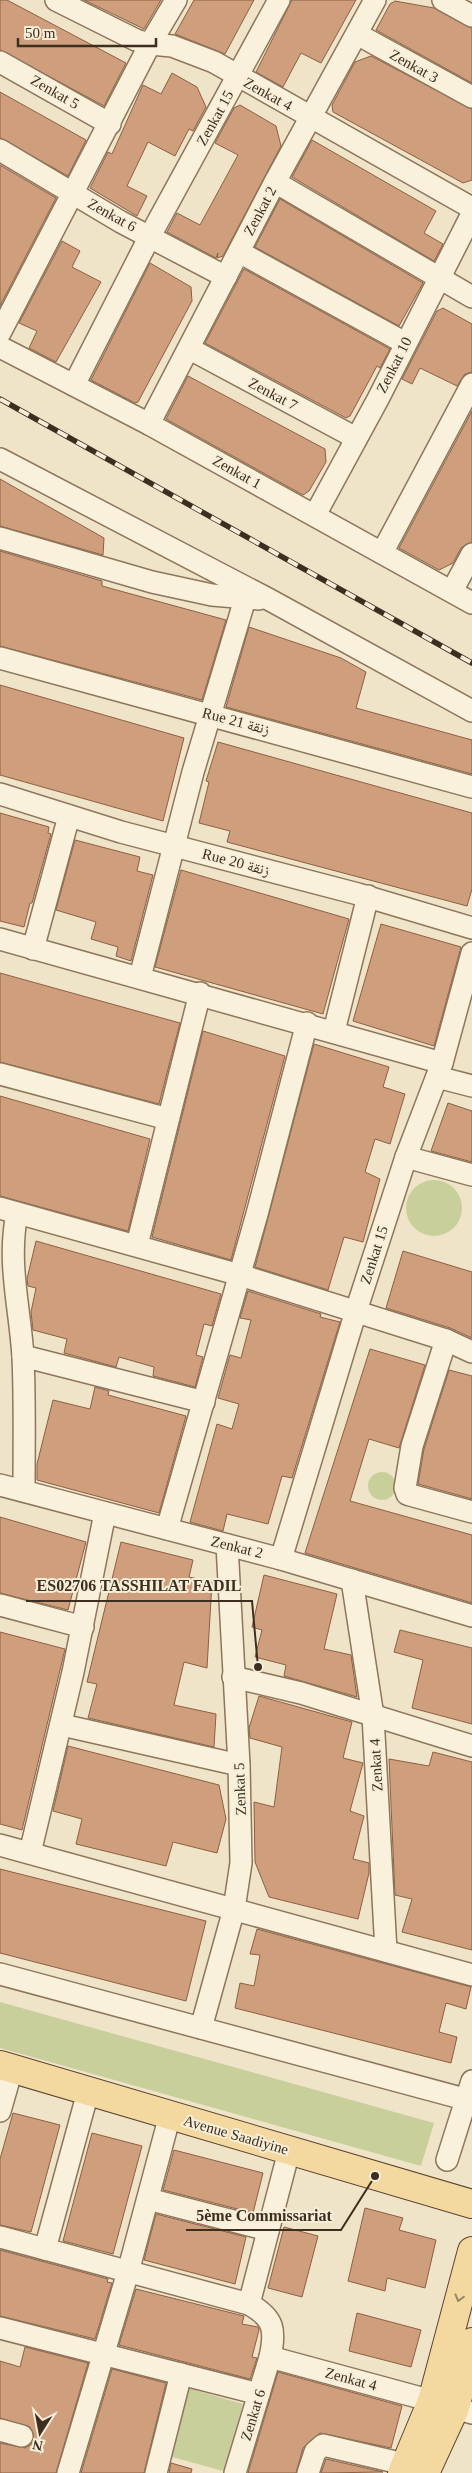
<svg xmlns="http://www.w3.org/2000/svg" width="472" height="2473" font-family="'Times New Roman','Noto Naskh Arabic',serif">
  <rect width="100%" height="100%" fill="#f0e4c8"/>
  <g fill="#c9cf9b">
    <circle cx="434" cy="1208" r="28"/>
    <circle cx="382" cy="1486" r="14"/>
    <path d="M0 2002 434 2123 421 2166 0 2048Z"/>
    <path d="M184 2387 243 2404 223 2471 165 2455Z"/>
  </g>
  <g fill="#cf9f7d" stroke="#8d5f41">
    <path d="M0 0H7L126 63 104 106 0 50Z"/>
    <path d="M84 0H161L144 29Z"/>
    <path d="M194 0H254L225 54 175 34Z"/>
    <path d="M292 0H356L321 63 301 53 283 87 256 72Z"/>
    <path d="M395 1 434 8 472 28V83L376 30 390 4Z"/>
    <path d="M371 56 472 109V180L463 183 333 112 332 105 355 62Z"/>
    <path d="M172 73 197 87 206 107 193 131 189 129 175 156 148 142 127 186 147 196 137 216 90 188 108 152 112 154 143 85 161 94Z"/>
    <path d="M0 92 86 140 68 176 0 138Z"/>
    <path d="M240 105 276 126 281 146 223 256 217 258 218 253 216 258 167 232 177 213 200 225 238 155 215 143 234 108Z"/>
    <path d="M312 140 436 211 424 233 443 244 434 261 292 177Z"/>
    <path d="M0 165 56 198 0 306Z"/>
    <path d="M280 199 423 283 399 326 255 247Z"/>
    <path d="M62 241 80 251 72 267 101 282 56 362 29 348 37 331 19 323Z"/>
    <path d="M150 263 191 287 192 301 138 402 135 403 91 380Z"/>
    <path d="M244 269 390 349 380 368 377 366 350 416 346 418 205 343Z"/>
    <path d="M443 308 472 324V372L465 374 457 386 420 368 412 384 402 379 437 311Z"/>
    <path d="M188 376 325 449 326 462 309 491 303 495 166 419Z"/>
    <path d="M472 411V542L461 548 453 563 439 570 399 548Z"/>
    <path d="M0 479 104 538 103 555 0 526Z"/>
    <path d="M0 551 102 581V586L226 620 202 700 0 646Z"/>
    <path d="M249 627 341 658 366 672 356 708 472 740V774L226 707Z"/>
    <path d="M0 685 184 738 163 821 0 775Z"/>
    <path d="M218 742 472 813V889L467 906 227 842 230 831 199 823 209 782 206 781Z"/>
    <path d="M0 813 49 827 48 833 51 834 32 903H30L24 927 0 921Z"/>
    <path d="M75 840 140 857 137 871 153 875 131 961 116 956 118 947 91 939 96 922 56 910Z"/>
    <path d="M181 870 349 919 323 1014 155 967Z"/>
    <path d="M381 924 461 947 434 1046 353 1021Z"/>
    <path d="M0 973 180 1023 159 1104 0 1062Z"/>
    <path d="M203 1031 285 1056 231 1260 152 1237Z"/>
    <path d="M314 1044 389 1067 383 1087 405 1094 390 1144 375 1139 365 1172 380 1179 363 1242 344 1237 328 1290 255 1267Z"/>
    <path d="M0 1096 150 1139 128 1231 0 1196Z"/>
    <path d="M448 1103 472 1111V1162L431 1151Z"/>
    <path d="M36 1241 221 1294 212 1326 204 1324 196 1355 203 1357 195 1387 153 1376 154 1367 119 1357 116 1367 64 1353 67 1339 33 1330 31 1312 36 1288 28 1286 27 1279Z"/>
    <path d="M403 1251 472 1272V1338L450 1328 386 1308Z"/>
    <path d="M248 1291 321 1314 320 1317 340 1322 292 1478 282 1476 268 1524 227 1514 223 1531 190 1522 217 1424 232 1429 239 1404 218 1398 230 1355 241 1358 251 1320 240 1318Z"/>
    <path d="M370 1349 425 1365 399 1448 369 1439 350 1501 472 1535V1603L305 1553Z"/>
    <path d="M449 1370 472 1376V1499L418 1484 424 1449Z"/>
    <path d="M95 1387 109 1391 108 1395 186 1416 159 1513 37 1480V1464L53 1400 90 1409Z"/>
    <path d="M0 1517 86 1542 68 1610 0 1593Z"/>
    <path d="M121 1542 193 1560 189 1577 212 1582 207 1668 184 1662 174 1705 216 1714 214 1747 88 1718 97 1684 87 1682Z"/>
    <path d="M264 1575 337 1594 324 1649 351 1655 357 1697 284 1676 286 1665 255 1657 262 1630 252 1627Z"/>
    <path d="M400 1630 472 1648V1724L412 1708 423 1660 394 1652Z"/>
    <path d="M0 1632 65 1649 22 1830 0 1824Z"/>
    <path d="M259 1696 352 1722 343 1758 363 1763 350 1811 364 1816 353 1859 369 1863V1873L358 1919 269 1897 255 1862 254 1802 274 1807 282 1747 250 1738 249 1728Z"/>
    <path d="M68 1746 219 1785 226 1819 217 1853 173 1842 166 1866 76 1844 82 1819 53 1811Z"/>
    <path d="M433 1752 472 1762V1950L402 1932 412 1899 395 1895 389 1759 429 1766Z"/>
    <path d="M0 1869 206 1921 186 2001 0 1953Z"/>
    <path d="M257 1929 471 1987 466 2009 446 2003 439 2032 457 2037 451 2063 235 2008 240 1983 254 1986 260 1955 250 1954Z"/>
    <path d="M13 2113 60 2125 31 2232 0 2225V2159Z"/>
    <path d="M92 2133 142 2146 113 2254 63 2241Z"/>
    <path d="M174 2150 263 2173 253 2213 163 2190Z"/>
    <path d="M365 2208 403 2218 399 2230 436 2240 425 2288 387 2278 385 2291 348 2281Z"/>
    <path d="M156 2214 246 2237 235 2284 144 2260Z"/>
    <path d="M284 2227 318 2236 302 2297 268 2288Z"/>
    <path d="M0 2250 108 2279 107 2282 112 2283 95 2339 0 2316Z"/>
    <path d="M136 2289 244 2316 242 2324 258 2327 259 2330 252 2357 257 2358 250 2379 119 2345Z"/>
    <path d="M357 2313 421 2330 411 2367 349 2351Z"/>
    <path d="M25 2347 88 2363 56 2473H0V2443L25 2448 30 2445 34 2439 30 2427 0 2418V2361L20 2367Z"/>
    <path d="M112 2369 166 2383 144 2473H81Z"/>
    <path d="M278 2372 402 2406 391 2448 320 2433 303 2448 296 2473H248Z"/>
    <path d="M326 2459 383 2472 321 2473Z"/>
    <path d="M171 2463 192 2469 191 2473H169Z"/>
  </g>
  <g fill="none" stroke-linecap="round" stroke-linejoin="round">
    <g stroke="#8d765c" stroke-width="24">
      <g id="minor">
        <path d="M56 0 136 40 150 44 172 46 214 62 472 208"/>
        <path d="M443 0 472 16"/>
        <path d="M357 34 472 97"/>
        <path d="M0 62 110 124"/>
        <path d="M0 150 121 222 226 277"/>
        <path d="M275 182 472 297"/>
        <path d="M239 252 405 343"/>
        <path d="M0 333 150 44 176 0"/>
        <path d="M0 347 149 424 472 603"/>
        <path d="M190 349 356 438"/>
        <path d="M74 385 150 236 279 0"/>
        <path d="M149 424 275 182 375 0"/>
        <path d="M0 459 270 600 472 711"/>
        <path d="M315 515 378 399 472 214"/>
        <path d="M0 538 152 582 212 595 259 599"/>
        <path d="M382 553 472 384"/>
        <path d="M452 591 472 554"/>
        <path d="M0 658 472 787"/>
        <path d="M0 794 121 832 358 894 472 928"/>
        <path d="M0 939 442 1063"/>
        <path d="M33 949 69 816"/>
        <path d="M140 977 193 772 245 599"/>
        <path d="M334 1031 368 896"/>
        <path d="M0 1074 168 1119"/>
        <path d="M437 1077 472 1086"/>
        <path d="M406 1157 472 1175"/>
        <path d="M0 1208 240 1275 446 1340 472 1352"/>
        <path d="M17 1213C7 1264 20 1307 23 1357 25 1401 24 1446 24 1490"/>
        <path d="M137 1245 200 993"/>
        <path d="M446 1340 412 1446 405 1488 407 1494 410 1495 472 1512"/>
        <path d="M23 1356 204 1402"/>
        <path d="M0 1485 281 1559 472 1616"/>
        <path d="M167 1529 257 1214 307 1023"/>
        <path d="M281 1559 356 1311 406 1157 442 1063 472 953"/>
        <path d="M352 1580 373 1716 386 1951"/>
        <path d="M0 1605 83 1627"/>
        <path d="M233 1677 301 1693 472 1746"/>
        <path d="M62 1725 239 1765"/>
        <path d="M0 1845 472 1975"/>
        <path d="M30 1853 73 1672 105 1513"/>
        <path d="M0 1974 472 2101"/>
        <path d="M201 2028 234 1909 241 1863 239 1765 227 1545"/>
        <path d="M0 2111 12 2069"/>
        <path d="M447 2160 472 2081"/>
        <path d="M148 2199 268 2230"/>
        <path d="M0 2237 249 2304C274 2318 276 2330 270 2357L235 2473"/>
        <path d="M45 2249 88 2092"/>
        <path d="M249 2304 289 2151"/>
        <path d="M0 2328 259 2394"/>
        <path d="M270 2357 432 2401"/>
        <path d="M455 2408 472 2413"/>
        <path d="M0 2430 22 2436"/>
        <path d="M68 2473 128 2272 170 2115"/>
        <path d="M156 2473 181 2374"/>
        <path d="M308 2473 315 2452 323 2445 404 2464"/>
      </g>
    </g>
    <g stroke="#5b4430" stroke-width="30">
      <g id="major">
        <path d="M0 2065 472 2204"/>
        <path d="M402 2473 432 2401 472 2251"/>
        <path d="M425 2473 455 2408 472 2342"/>
      </g>
    </g>
    <use href="#minor" stroke="#faf1dc" stroke-width="21"/>
    <use href="#major" stroke="#f3d9a0" stroke-width="28"/>
    <g stroke="#3d2e20" stroke-width="5.5">
      <path id="rail" d="M0 399 472 663"/>
    </g>
    <use href="#rail" stroke="#f7eed8" stroke-width="4" stroke-dasharray="11" stroke-linecap="butt"/>
  </g>
  <defs><path id="oneway-chevron" d="M-2-3.5L2.5 0L-2 3.5" fill="none" stroke-width="1.6" stroke-linecap="round" stroke-linejoin="round" transform="scale(1.25)"/></defs>
  <use stroke="#988460" href="#oneway-chevron" transform="translate(459 2298) rotate(105)"/>
  <g text-anchor="middle" dominant-baseline="central" stroke-width="4" stroke-linejoin="round" paint-order="stroke">
    <g font-size="15" fill="#3d2e20" stroke="#f7eed8">
      <text transform="translate(414 66) rotate(29)">Zenkat 3</text>
      <text transform="translate(55 92) rotate(30)">Zenkat 5</text>
      <text transform="translate(268 94) rotate(29)">Zenkat 4</text>
      <text transform="translate(215 118) rotate(-61)">Zenkat 15</text>
      <text transform="translate(260 211) rotate(-62)">Zenkat 2</text>
      <text transform="translate(112 215) rotate(29)">Zenkat 6</text>
      <text transform="translate(394 365) rotate(-63)">Zenkat 10</text>
      <text transform="translate(273 394) rotate(28)">Zenkat 7</text>
      <text transform="translate(237 472) rotate(29)">Zenkat 1</text>
      <text transform="translate(236 721) rotate(15)">Rue 21 زنقة</text>
      <text transform="translate(236 862) rotate(15)">Rue 20 زنقة</text>
      <text transform="translate(374 1255) rotate(-72)">Zenkat 15</text>
      <text transform="translate(237 1547) rotate(14)">Zenkat 2</text>
      <text transform="translate(376 1765) rotate(-93)">Zenkat 4</text>
      <text transform="translate(240 1789) rotate(-92)">Zenkat 5</text>
      <text transform="translate(236 2135) rotate(16)">Avenue Saadiyine</text>
      <text transform="translate(351 2379) rotate(15)">Zenkat 4</text>
      <text transform="translate(253 2415) rotate(-73)">Zenkat 6</text>
    </g>
  </g>
  <path fill="none" stroke="#3d2e20" stroke-width="2" d="M258 1667L252 1601H26M375 2176L341 2230H186"/>
  <g fill="#3d2e20" stroke="#f7eed8" stroke-width="2">
    <circle cx="258" cy="1667" r="5"/>
    <circle cx="375" cy="2176" r="5"/>
  </g>
  <g font-size="16" text-anchor="middle" font-weight="bold" fill="#3d2e20" stroke="#f7eed8" stroke-width="4" stroke-linejoin="round" paint-order="stroke">
    <text x="139" y="1591">ES02706 TASSHILAT FADIL</text>
    <text x="264" y="2221">5ème Commissariat</text>
  </g>
  <g transform="translate(40 2433) rotate(191)" stroke="#f7eed8" stroke-width="4" paint-order="stroke">
  <path d="M0-4L9 19L0 12L-9 19Z" fill="#3d2e20"/>
  <text y="-8" font-size="14" font-weight="bold" text-anchor="middle" fill="#3d2e20">N</text>
  </g>
  <path d="M18 38v8h138v-8" fill="none" stroke="#3d2e20" stroke-width="2.5"/>
  <text x="25" y="38" font-size="15" fill="#3d2e20" stroke="#f7eed8" stroke-width="4" paint-order="stroke">50 m</text>
</svg>
